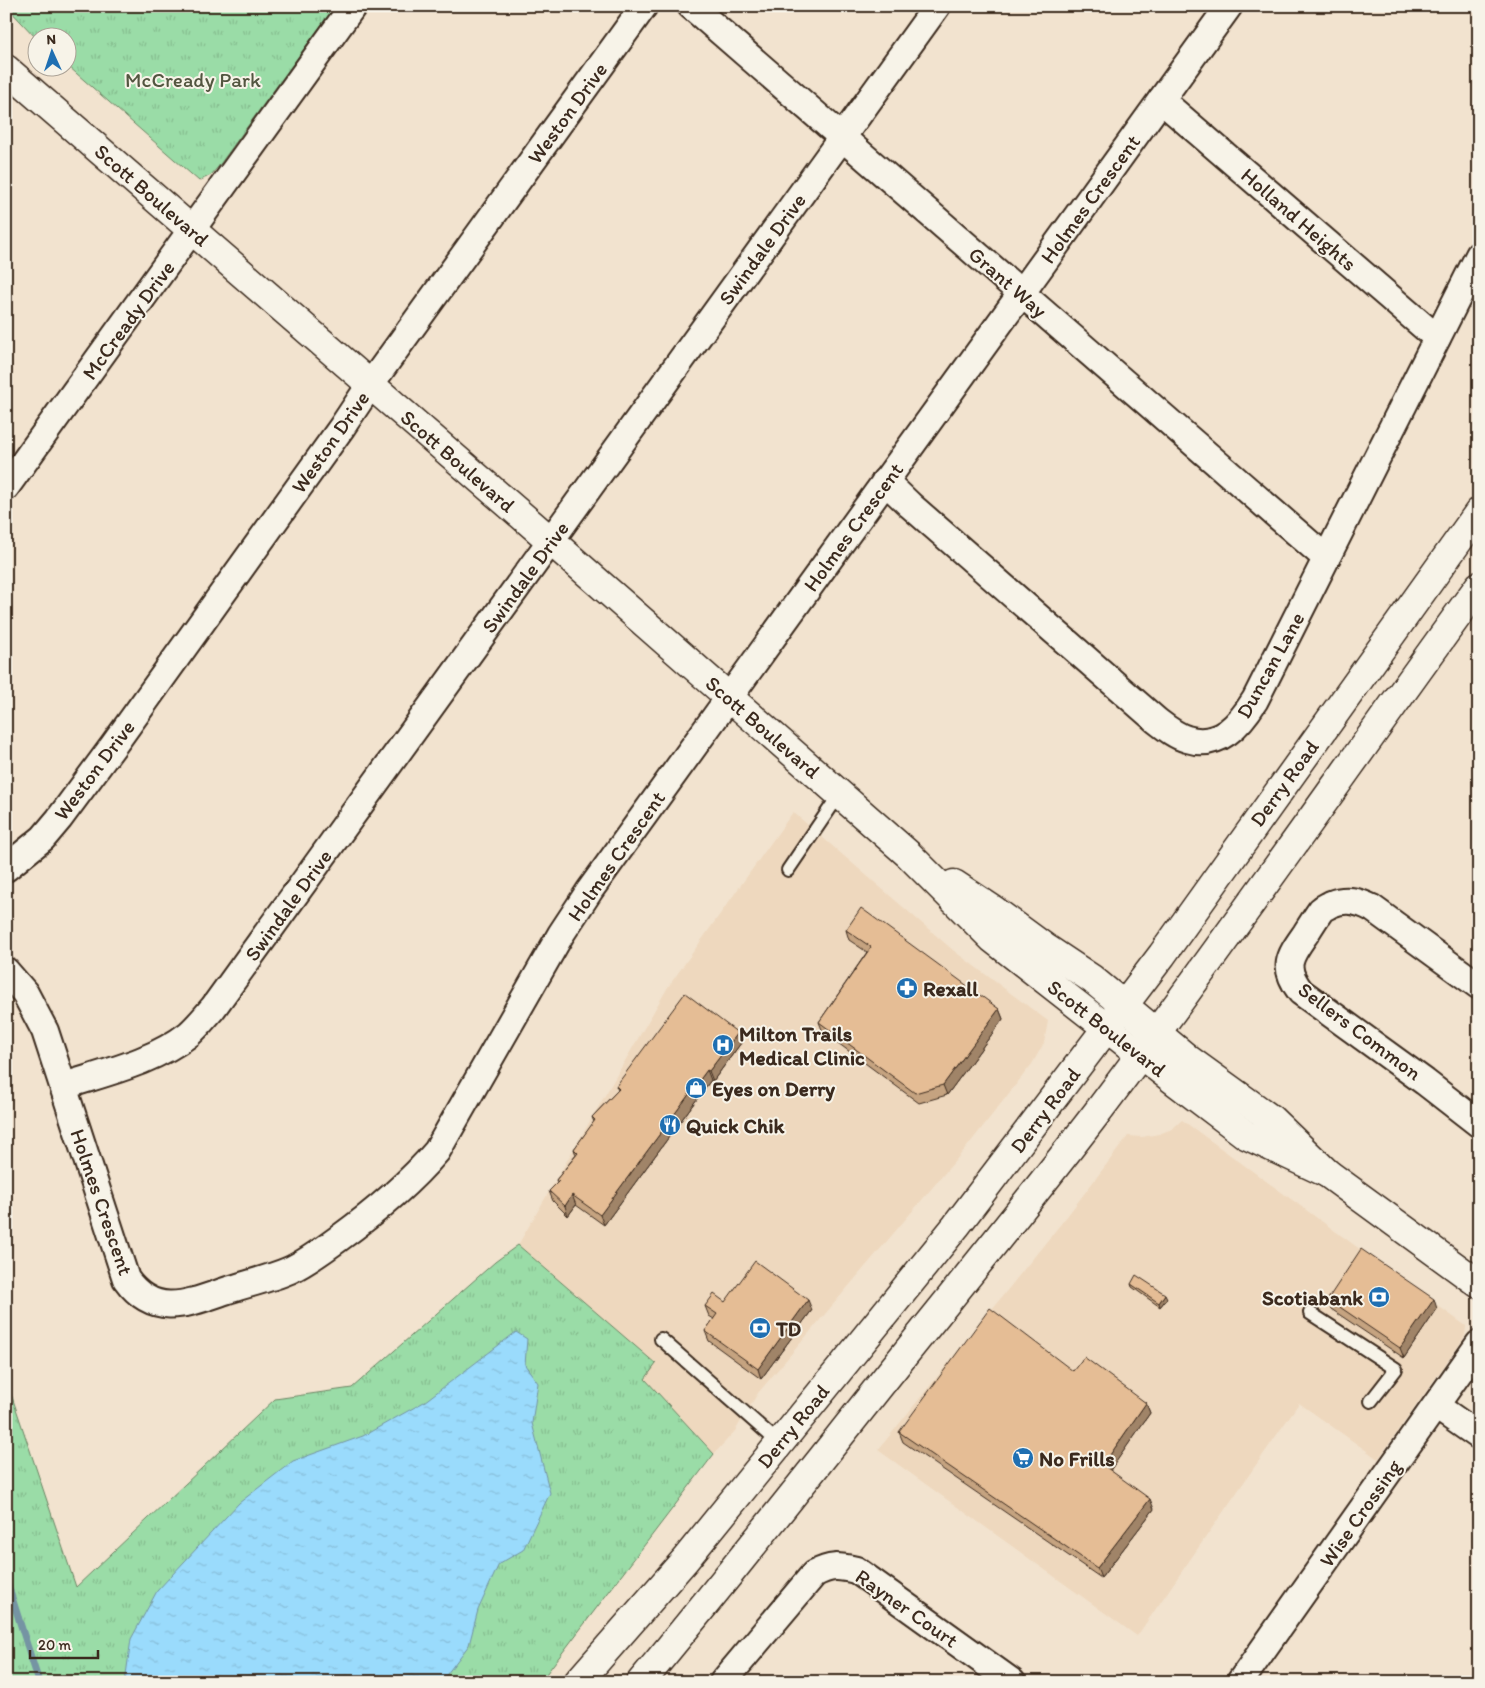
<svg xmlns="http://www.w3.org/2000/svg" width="1485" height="1688" font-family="Itim,sans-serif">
  <defs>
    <pattern id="grass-tufts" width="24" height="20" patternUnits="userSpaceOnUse" patternTransform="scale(1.25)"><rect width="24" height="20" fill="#9adca7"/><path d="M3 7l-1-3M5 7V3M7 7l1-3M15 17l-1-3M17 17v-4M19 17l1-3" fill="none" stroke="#86bd8f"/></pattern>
    <pattern id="water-ripples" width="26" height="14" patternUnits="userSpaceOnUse" patternTransform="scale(1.25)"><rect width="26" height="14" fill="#9adbfc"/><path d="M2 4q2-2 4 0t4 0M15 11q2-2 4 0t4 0" fill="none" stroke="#86bcd8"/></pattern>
  </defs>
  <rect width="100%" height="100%" fill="#f2e3cf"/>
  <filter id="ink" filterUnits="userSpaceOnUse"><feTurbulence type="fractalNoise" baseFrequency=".02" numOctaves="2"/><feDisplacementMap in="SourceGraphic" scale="10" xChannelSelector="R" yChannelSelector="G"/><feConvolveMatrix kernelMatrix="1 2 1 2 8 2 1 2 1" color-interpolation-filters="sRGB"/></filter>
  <g filter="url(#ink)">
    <g fill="#eed8be">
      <path d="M793 812 954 951 1048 1021 1044 1043 1032 1064 966 1148 758 1393 735 1431 714 1454 644 1379 655 1364 518 1245 668 987Z"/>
      <path d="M1182 1120 1466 1326 1465 1335 1461 1342 1378 1459 1299 1403 1137 1636 878 1450 1068 1215 1128 1136 1142 1137 1159 1134 1172 1129Z"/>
    </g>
    <g fill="url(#grass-tufts)" stroke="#6a8362">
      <path d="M6 6H335L218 167 211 175 199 181 68 66V38H38L37 39Z"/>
      <path d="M518 1245 656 1364 645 1379 714 1454 540 1682H6V1379L76 1587 275 1399 352 1388 495 1262Z"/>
    </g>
    <path fill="url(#water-ripples)" stroke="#7494a3" d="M516 1332 527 1339 525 1365 538 1383 532 1423 550 1493 523 1550 499 1564 478 1610 469 1645 441 1682H125L131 1639 157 1591 239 1503 293 1461 363 1436 424 1402Z"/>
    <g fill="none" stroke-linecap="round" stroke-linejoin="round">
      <path stroke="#7494a3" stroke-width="7" d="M6 1579 39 1682"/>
      <g stroke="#3b2a1e" stroke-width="16">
        <g id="lane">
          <path d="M788 870 839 795"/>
          <path d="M1310 1313 1396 1369 1371 1401"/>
          <path d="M661 1339 779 1443"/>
        </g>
      </g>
      <g stroke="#3b2a1e" stroke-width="30">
        <g id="street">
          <path d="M691 6 1326 558"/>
          <path d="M1161 100 1437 338"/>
          <path d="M885 481 910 505 1157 721C1166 728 1176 736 1187 739 1219 749 1240 724 1255 700L1479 255"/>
          <path d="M6 487C123 327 237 166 353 6"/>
          <path d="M6 868 43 838 59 819 113 746 342 427 370 385 644 6"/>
          <path d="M6 971 25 993 45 1031 126 1279C154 1318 187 1304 225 1291 246 1284 269 1279 290 1270 307 1262 323 1250 338 1239 374 1213 408 1185 437 1151L561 934 590 890 1229 6"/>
          <path d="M1479 986 1372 908C1358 901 1346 898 1331 904 1328 906 1324 907 1321 910 1316 917 1311 925 1306 933 1290 956 1281 966 1301 992L1425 1082 1479 1124"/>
          <path d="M64 1086C107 1072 153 1062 189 1034 198 1026 205 1017 213 1008L937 6"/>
          <path d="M1436 1406 1479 1436"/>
          <path d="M723 1682 814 1574C831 1565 838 1566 856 1570L1012 1682"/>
          <path d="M1240 1682 1479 1344"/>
        </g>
      </g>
      <g stroke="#3b2a1e" stroke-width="31">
        <g id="secondary">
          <path d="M6 69 551 541 908 854 993 939 1172 1079 1246 1135 1327 1173"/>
          <path d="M954 884 995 911 1047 949 1092 979 1188 1059 1271 1119 1327 1173 1479 1284"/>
          <path d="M578 1682 685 1560 956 1226 1162 955 1479 512"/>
          <path d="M641 1682C727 1579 810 1473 893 1369 961 1284 1030 1200 1096 1114 1227 941 1351 762 1479 586"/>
        </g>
      </g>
      <use href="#lane" stroke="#f7f3e8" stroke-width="12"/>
      <use href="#street" stroke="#f7f3e8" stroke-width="26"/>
      <use href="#secondary" stroke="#f7f3e8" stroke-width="28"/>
    </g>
    <g fill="#c5a380" stroke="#3b2a1e">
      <path d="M846 930 999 1009 1003 1019 947 1095 919 1103 823 1032 819 1022 867 952 849 940Z"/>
      <path d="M741 1043 713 1081 711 1080 604 1225 576 1205 568 1216 553 1201 549 1191 557 1183 556 1180 576 1155 574 1149 594 1122 592 1117 618 1090 616 1086Z"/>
      <path d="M1131 1284 1167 1298 1160 1307 1132 1287Z"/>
      <path d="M1328 1299 1437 1309 1404 1358 1331 1309Z"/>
      <path d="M725 1302 812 1310 761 1379 709 1341 705 1331 714 1319 709 1316 705 1306Z"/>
      <path d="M1073 1371 1146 1403 1150 1413 1110 1470 1154 1509 1101 1578 903 1442 899 1432Z"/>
    </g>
    <g fill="#a08468" stroke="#3b2a1e">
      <path d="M999 1009 1003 1019 947 1095 943 1085Z"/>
      <path d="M738 1033 741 1043 713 1081 709 1071Z"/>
      <path d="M707 1070 711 1080 604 1225 600 1215Z"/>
      <path d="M572 1195 576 1205 568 1216 565 1206Z"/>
      <path d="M1165 1294 1167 1298 1160 1307 1159 1303Z"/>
      <path d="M1434 1299 1437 1309 1404 1358 1400 1348Z"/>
      <path d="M808 1300 812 1310 761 1379 758 1369Z"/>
      <path d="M1146 1403 1150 1413 1107 1475 1103 1465Z"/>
      <path d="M1150 1499 1154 1509 1101 1578 1097 1568Z"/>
    </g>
    <g fill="#e5bd95" stroke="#3b2a1e">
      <path d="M861 908 999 1009 943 1085 915 1093 819 1022 871 947 846 930Z"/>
      <path d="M685 993 738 1033 709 1071 707 1070 600 1215 572 1195 565 1206 549 1191 559 1181 556 1180 578 1153 574 1149 595 1120 592 1117 619 1089 616 1086Z"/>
      <path d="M1361 1249 1434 1299 1400 1348 1328 1299Z"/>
      <path d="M755 1261 808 1300 758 1369 705 1331 717 1314 705 1306 714 1294 725 1302Z"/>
      <path d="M1136 1275 1165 1294 1159 1303 1131 1284Z"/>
      <path d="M990 1308 1073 1371 1084 1357 1146 1403 1103 1465 1150 1499 1097 1568 899 1432Z"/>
    </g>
  </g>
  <defs>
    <g id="pharmacy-disc" transform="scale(1.125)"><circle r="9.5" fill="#1f6fb2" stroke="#f7f3e8"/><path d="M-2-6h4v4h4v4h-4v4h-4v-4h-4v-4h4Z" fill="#fff"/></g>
    <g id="hospital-disc" transform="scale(1.125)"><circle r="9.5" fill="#1f6fb2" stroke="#f7f3e8"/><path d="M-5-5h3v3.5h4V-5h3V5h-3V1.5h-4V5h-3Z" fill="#fff"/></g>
    <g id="shop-disc" transform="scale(1.125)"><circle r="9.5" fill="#1f6fb2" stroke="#f7f3e8"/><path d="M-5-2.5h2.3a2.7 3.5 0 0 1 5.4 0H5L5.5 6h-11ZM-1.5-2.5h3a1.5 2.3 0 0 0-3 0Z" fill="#fff"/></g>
    <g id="restaurant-disc" transform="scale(1.125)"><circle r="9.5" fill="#1f6fb2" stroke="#f7f3e8"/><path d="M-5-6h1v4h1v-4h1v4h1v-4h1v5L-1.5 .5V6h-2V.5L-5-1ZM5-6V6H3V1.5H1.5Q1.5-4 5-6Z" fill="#fff"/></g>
    <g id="bank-disc" transform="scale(1.125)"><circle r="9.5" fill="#1f6fb2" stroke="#f7f3e8"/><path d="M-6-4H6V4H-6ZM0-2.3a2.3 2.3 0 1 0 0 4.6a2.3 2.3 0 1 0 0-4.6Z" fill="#fff"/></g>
    <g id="supermarket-disc" transform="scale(1.125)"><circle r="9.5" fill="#1f6fb2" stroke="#f7f3e8"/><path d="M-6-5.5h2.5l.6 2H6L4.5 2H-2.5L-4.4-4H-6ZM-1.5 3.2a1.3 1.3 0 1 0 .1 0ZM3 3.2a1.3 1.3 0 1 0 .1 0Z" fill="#fff"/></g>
  </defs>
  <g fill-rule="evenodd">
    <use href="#pharmacy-disc" x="907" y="988"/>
    <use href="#hospital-disc" x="723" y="1045"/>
    <use href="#shop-disc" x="696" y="1088"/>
    <use href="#restaurant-disc" x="670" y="1125"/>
    <use href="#bank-disc" x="1379" y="1297"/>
    <use href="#bank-disc" x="760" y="1328"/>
    <use href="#supermarket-disc" x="1023" y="1458"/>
  </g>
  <g text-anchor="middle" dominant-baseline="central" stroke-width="4" stroke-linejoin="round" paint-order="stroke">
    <g font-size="21" fill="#535640" stroke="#f7f3e8">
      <text x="193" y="79">McCready Park</text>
    </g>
    <g font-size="21" fill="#3b2a1e" stroke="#f7f3e8">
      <text transform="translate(567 113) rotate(-54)">Weston Drive</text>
      <text transform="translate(152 195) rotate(41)">Scott Boulevard</text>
      <text transform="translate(1090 199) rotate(-54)">Holmes Crescent</text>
      <text transform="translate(1299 219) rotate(41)">Holland Heights</text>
      <text transform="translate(762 249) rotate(-54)">Swindale Drive</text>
      <text transform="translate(1008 282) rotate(41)">Grant Way</text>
      <text transform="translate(128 320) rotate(-54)">McCready Drive</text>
      <text transform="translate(330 442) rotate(-55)">Weston Drive</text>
      <text transform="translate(458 461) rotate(41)">Scott Boulevard</text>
      <text transform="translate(853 527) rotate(-54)">Holmes Crescent</text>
      <text transform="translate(525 577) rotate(-54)">Swindale Drive</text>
      <text transform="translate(1270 665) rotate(-61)">Duncan Lane</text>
      <text transform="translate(763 727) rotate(41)">Scott Boulevard</text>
      <text transform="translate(94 770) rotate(-53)">Weston Drive</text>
      <text transform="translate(1284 783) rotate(-54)">Derry Road</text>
      <text transform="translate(616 856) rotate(-55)">Holmes Crescent</text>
      <text transform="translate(288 905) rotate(-54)">Swindale Drive</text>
      <text transform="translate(1107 1028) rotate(38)">Scott Boulevard</text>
      <text transform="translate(1360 1031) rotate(37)">Sellers Common</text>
      <text transform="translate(1045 1110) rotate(-53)">Derry Road</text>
      <text transform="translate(102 1202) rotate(71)">Holmes Crescent</text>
      <text transform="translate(793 1426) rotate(-51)">Derry Road</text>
      <text transform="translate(1360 1513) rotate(-55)">Wise Crossing</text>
      <text transform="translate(907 1608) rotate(35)">Rayner Court</text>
    </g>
    <g font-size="21" font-weight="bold" fill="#3b2a1e" stroke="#f7f3e8" text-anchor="start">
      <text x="923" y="988">Rexall</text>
      <text x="739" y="1033">Milton Trails<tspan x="739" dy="24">Medical Clinic</tspan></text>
      <text x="712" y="1088">Eyes on Derry</text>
      <text x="686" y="1125">Quick Chik</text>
      <text x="1363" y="1297" text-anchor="end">Scotiabank</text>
      <text x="776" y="1328">TD</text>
      <text x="1039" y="1458">No Frills</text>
    </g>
  </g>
  <rect width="1485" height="1688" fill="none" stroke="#f7f3e8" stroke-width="25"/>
  <rect x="12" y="12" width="1460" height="1663" fill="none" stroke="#3b2a1e" stroke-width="2" filter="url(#ink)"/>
  <g transform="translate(52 52) rotate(357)"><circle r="24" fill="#f7f3e8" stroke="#aca397"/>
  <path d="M0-4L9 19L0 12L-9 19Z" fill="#1f6fb2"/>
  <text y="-8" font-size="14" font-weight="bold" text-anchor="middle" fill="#3b2a1e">N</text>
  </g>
  <path d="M30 1650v8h68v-8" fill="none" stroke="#3b2a1e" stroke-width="2.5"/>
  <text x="38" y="1650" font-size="15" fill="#3b2a1e" stroke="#f7f3e8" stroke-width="4" paint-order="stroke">20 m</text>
</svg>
